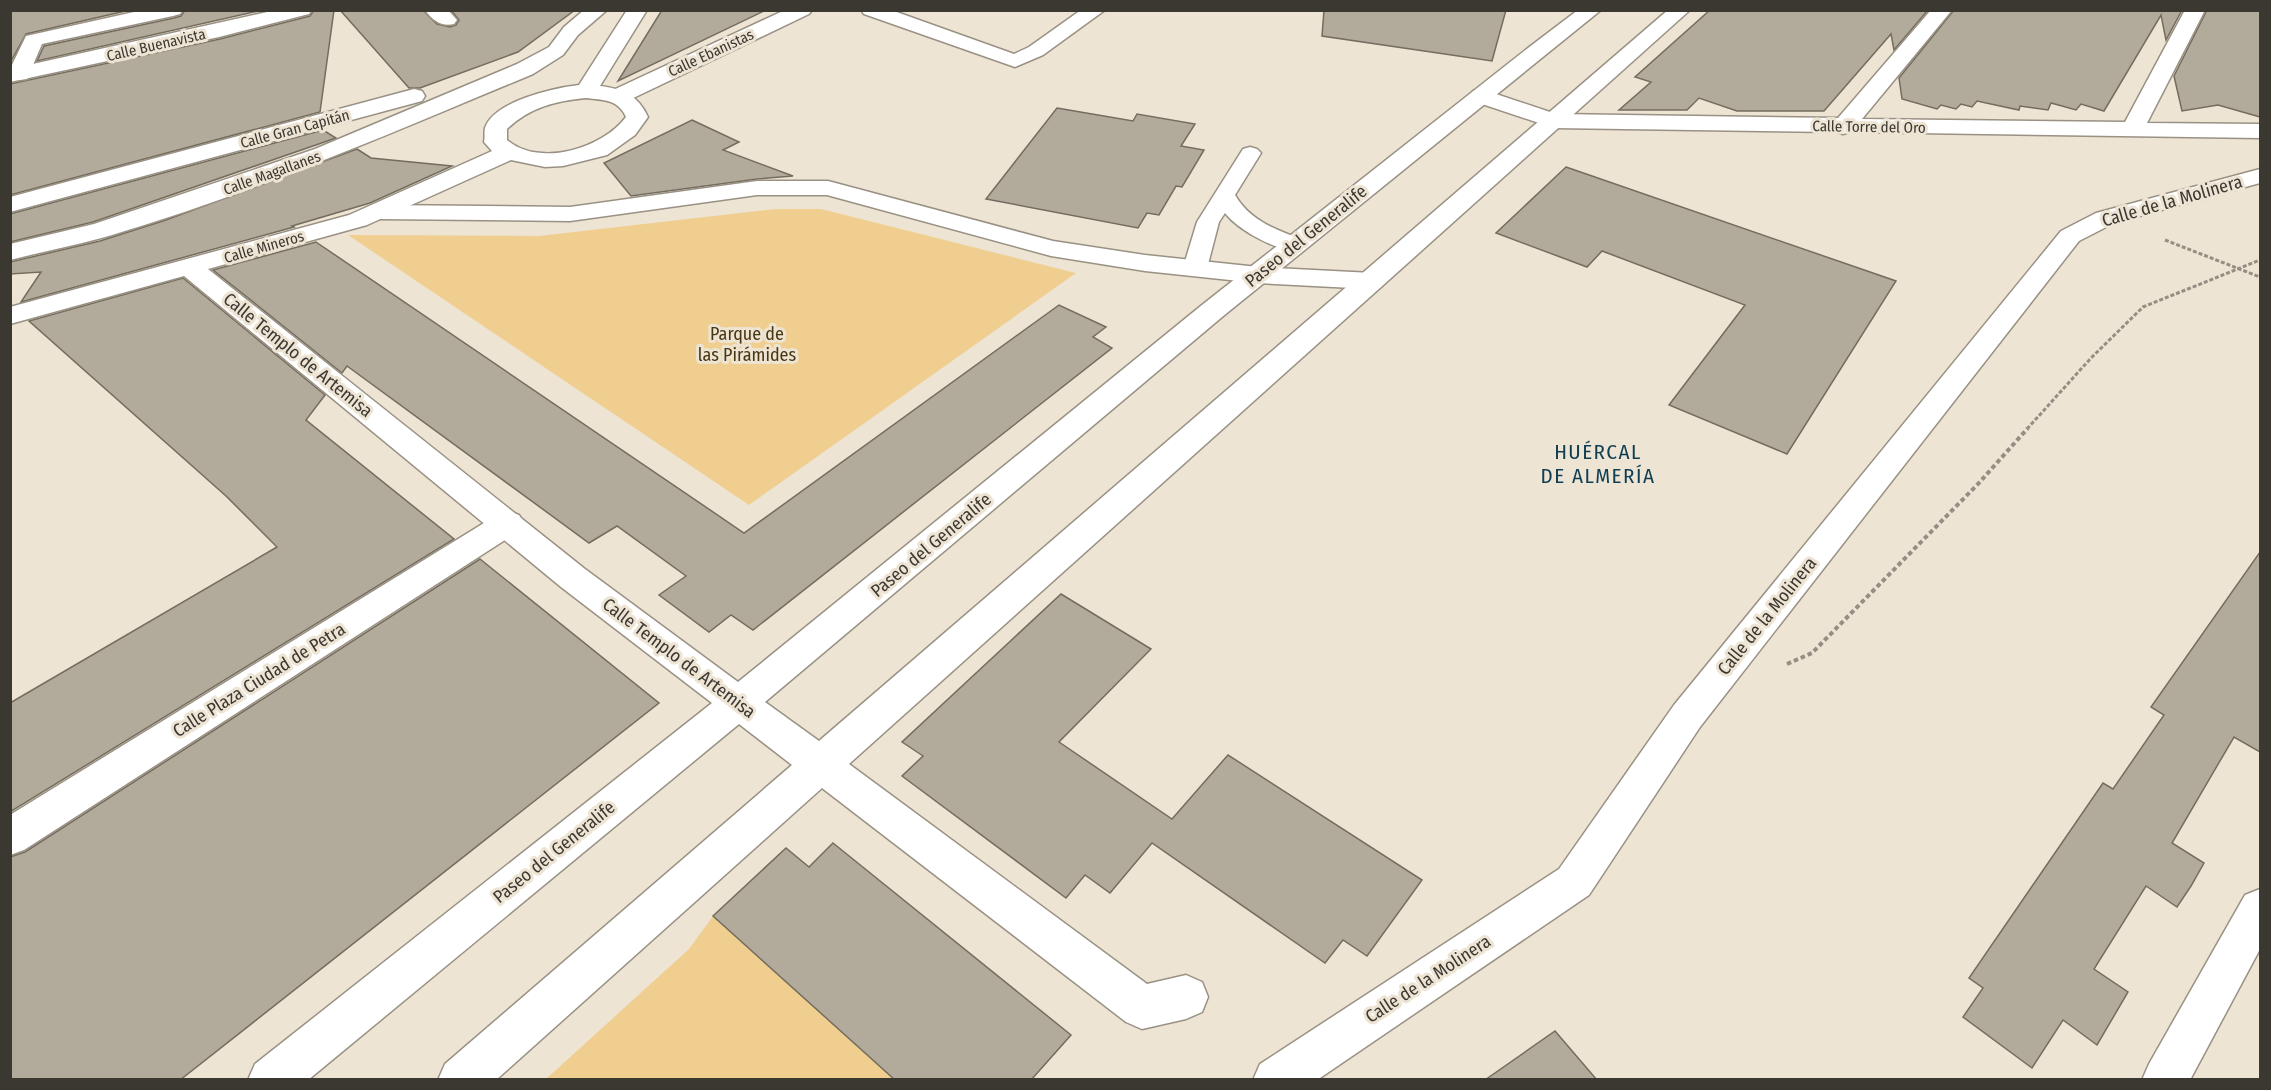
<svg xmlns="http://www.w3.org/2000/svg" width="2271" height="1090" font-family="'Fira Sans Condensed',sans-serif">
  <rect width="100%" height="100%" fill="#ede4d4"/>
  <g fill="#f0ce90">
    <path d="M776 209H821L1076 273 749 505 348 235 539 236Z"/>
    <path d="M713 916 897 1080H545L689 949Z"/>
  </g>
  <g fill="#b2aa9b" stroke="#746d5f" stroke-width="1.5">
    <path d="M10 10H130L26 34 10 63Z"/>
    <path d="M185 10H263L37 61 44 46 174 18 181 16Z"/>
    <path d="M314 10H334L320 112 10 195V84L220 39 310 16Z"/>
    <path d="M340 10H423L437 24 450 27 456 25 459 20 451 10H575L518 52 420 88H409Z"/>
    <path d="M662 10H766L618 81Z"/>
    <path d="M1324 10H1506L1492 61 1322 36Z"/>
    <path d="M1710 10H1928L1894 50 1891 34 1824 111H1737L1699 98 1687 110H1619L1651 82 1635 77Z"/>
    <path d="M1954 10H2182L2166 40 2161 15 2104 111 2081 104 2076 110 2051 103 2048 110 2020 106 2019 110 1977 101 1972 107 1961 104 1956 109 1941 105 1937 109 1902 99 1899 78Z"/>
    <path d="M2207 10H2260V117L2218 105 2182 111 2174 76Z"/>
    <path d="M1057 108 1133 121 1137 114 1195 124 1181 146 1204 150 1182 187 1176 186 1159 215 1147 213 1138 228 986 199Z"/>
    <path d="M692 120 739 142 723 150 793 176 757 179 631 196 604 163Z"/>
    <path d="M323 130 336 138 93 222 10 242V214Z"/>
    <path d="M357 149 371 158 452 166 370 203 292 226 294 227 21 302 41 272 10 274V262L100 241 166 220Z"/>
    <path d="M1566 167 1896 281 1787 454 1669 405 1745 305 1602 251 1587 267 1496 233Z"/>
    <path d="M316 242 744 533 1059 305 1106 327 1093 337 1112 348 753 630 731 615 709 632 659 595 686 576 617 526 589 543 347 366 342 373 213 270Z"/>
    <path d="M183 278 325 395 306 420 454 539 10 812V703L277 547 226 496 29 321Z"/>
    <path d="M2260 552V752L2234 737 2172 843 2204 863 2191 886 2177 907 2146 886 2094 969 2128 992 2097 1045 2063 1020 2032 1068 1963 1017 1983 988 1969 978 2103 783 2113 789 2164 715 2151 707Z"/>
    <path d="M480 559 659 703 180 1080H10V857L25 852Z"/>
    <path d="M1061 594 1151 649 1059 742 1172 819 1228 755 1422 880 1367 956 1343 940 1325 963 1152 843 1110 893 1085 875 1066 898 902 776 923 756 902 742Z"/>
    <path d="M833 843 1071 1035 1031 1080H895L713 916 786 848 809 867Z"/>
    <path d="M1555 1031 1597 1080H1485Z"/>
  </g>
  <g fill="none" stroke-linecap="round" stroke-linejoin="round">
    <g stroke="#999183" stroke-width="3">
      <path id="lane" d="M1250 147 1257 149 1261 153 1235 195C1250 221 1277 230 1303 240L1307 245 1303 250C1282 255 1238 230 1225 213L1219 222 1207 268 1203 273 1195 275 1187 273 1183 268 1197 222 1243 149Z"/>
    </g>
    <g stroke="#999183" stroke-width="3">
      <g id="street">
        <path d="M143 10H183L180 14 173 16 42 44 27 79 19 80 10 77V69L26 36Z"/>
        <path d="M425 10H448L457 20 454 24C442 27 433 21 425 10Z"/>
        <path d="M584 10H607L578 35 563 55 533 74C394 132 256 192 112 235 79 245 44 251 10 260V244L94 224 315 149 517 64 549 47 564 27Z"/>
        <path d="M785 10H812L809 14 627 101 619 103 611 101 608 96 611 91Z"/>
        <path d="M861 10H891L1014 54 1029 47 1081 10H1105L1043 55 1015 67 864 14Z"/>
        <path d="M1931 10H1952L1862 119 2125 122 2185 10H2205L2147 123 2260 124V138L1850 132 1843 134 1835 132 1554 128 1473 101 1470 96 1473 91 1481 89 1556 114 1838 118Z"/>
        <path d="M414 89 422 91 425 96 422 101 10 212V197Z"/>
        <path d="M757 181H828L1053 241 1145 255 1258 267 1372 273 1381 275 1385 281 1381 287 1372 289 1258 283 1145 271 1051 256 827 195H757L570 221 379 219 370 217 367 212 370 207 379 205 570 207Z"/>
        <path d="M508 511 519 515 524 523 519 531 24 850 10 855V815L497 515Z"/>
        <path d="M2260 889V949L2190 1080H2142L2149 1064 2245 895Z"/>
      </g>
    </g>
    <g stroke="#999183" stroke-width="3">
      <g id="secondary">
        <path d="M276 10H312L309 14 219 37 10 82V69Z"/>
        <path d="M627 10H647L600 86C623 89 638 95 648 117L635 135 607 155 563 166 545 167 511 160 367 225 208 269 585 569 738 682 1202 305 1528 48 1578 10H1601L1222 317 765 702 819 741 1668 10H1690L849 764 1147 984 1186 975 1202 982 1208 997 1202 1012 1186 1019 1142 1029 1126 1022 822 788 496 1080H438L445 1064 792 765 739 724 308 1080H248L255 1064 712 703 561 587 184 276 10 324V307L349 215 492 151 484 142C485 138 484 131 485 128 494 101 554 88 579 85ZM586 98C603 100 618 99 626 117 603 148 540 168 507 140V129C530 107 556 101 586 98Z"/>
        <path d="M2260 169V183L2114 223 2079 241 1700 727 1589 895 1317 1080H1253L1260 1064 1559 869 1674 705 2061 231 2096 213Z"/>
      </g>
    </g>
    <g stroke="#948e83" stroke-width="3" stroke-dasharray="4 2" stroke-linecap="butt">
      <path d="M2165 240 2260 277"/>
      <path d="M2027 429 2091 358 2143 307 2260 260"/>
    </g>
    <path stroke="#948e83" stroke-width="4" stroke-dasharray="4.5 3" stroke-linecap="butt" d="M1787 664 1812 653 1978 484 2028 428"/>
    <use href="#lane" fill="#fff" fill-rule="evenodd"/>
    <use href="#street" fill="#fff" fill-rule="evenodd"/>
    <use href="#secondary" fill="#fff" fill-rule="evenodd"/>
  </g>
  <g text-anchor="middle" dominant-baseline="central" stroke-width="6" stroke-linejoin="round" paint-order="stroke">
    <g font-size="15" fill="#3b3832" stroke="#ede4d4">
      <text transform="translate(156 45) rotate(-13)">Calle Buenavista</text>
      <text transform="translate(711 53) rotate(-25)">Calle Ebanistas</text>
      <text transform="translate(1869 127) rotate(1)">Calle Torre del Oro</text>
      <text transform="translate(295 129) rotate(-15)">Calle Gran Capitán</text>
      <text transform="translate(272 173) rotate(-20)">Calle Magallanes</text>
      <text transform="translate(264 247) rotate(-16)">Calle Mineros</text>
    </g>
    <g font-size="18" fill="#3b3832" stroke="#ede4d4">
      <text transform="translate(2172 201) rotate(-16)">Calle de la Molinera</text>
      <text transform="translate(1306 236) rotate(-39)">Paseo del Generalife</text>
      <text transform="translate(298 355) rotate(39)">Calle Templo de Artemisa</text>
      <text transform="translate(931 545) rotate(-40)">Paseo del Generalife</text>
      <text transform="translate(1767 616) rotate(-51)">Calle de la Molinera</text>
      <text transform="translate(679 658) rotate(37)">Calle Templo de Artemisa</text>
      <text transform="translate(259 680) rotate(-32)">Calle Plaza Ciudad de Petra</text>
      <text transform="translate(554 852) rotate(-39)">Paseo del Generalife</text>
      <text transform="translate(1428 979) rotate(-33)">Calle de la Molinera</text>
    </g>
    <g font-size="18" fill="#483713" stroke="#ede4d4">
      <text x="747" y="334">Parque de<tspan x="747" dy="21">las Pirámides</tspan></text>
    </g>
    <g font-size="21" letter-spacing="1.5" fill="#0f3d52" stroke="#ede4d4">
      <text x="1598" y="452">HUÉRCAL<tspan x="1598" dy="24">DE ALMERÍA</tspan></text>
    </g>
  </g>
  <rect width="2271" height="1090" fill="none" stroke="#3b3832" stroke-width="24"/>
</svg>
